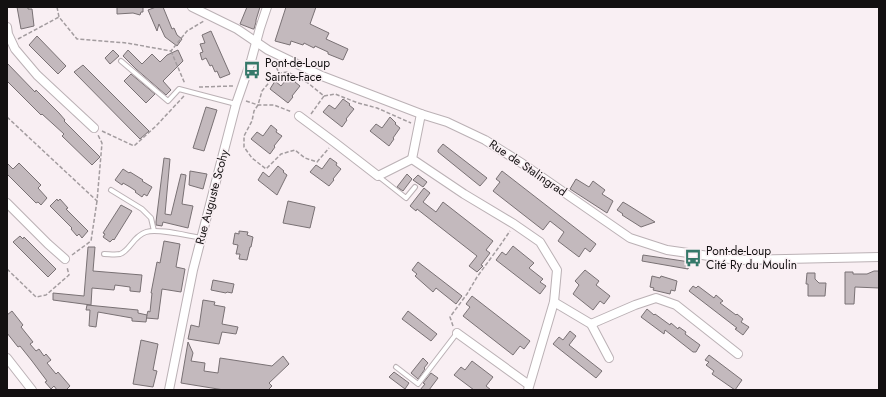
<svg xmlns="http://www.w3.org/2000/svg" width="886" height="397" font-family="Jost,sans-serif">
  <rect width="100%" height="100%" fill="#f9eff3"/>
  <g fill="#c3b9bd" stroke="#797174">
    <path d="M17 7H28V9H32L34 26 21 29Z"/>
    <path d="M117 7H143V12H141L140 15 133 13 117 14Z"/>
    <path d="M156 7H163L172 29 174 28 177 35 182 39 177 46 165 37 159 24 157 31 148 10Z"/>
    <path d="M247 7H260L256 20V22L254 29H253L240 24Z"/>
    <path d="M286 7H316L310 24 329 33 326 39 348 49 343 60 328 54V52L315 46 314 48 304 43 303 45 291 41 290 45 275 41Z"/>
    <path d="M211 31 230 74 220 78 217 71 215 72 212 65 210 66 206 58 202 60 200 53 203 52 200 44 205 43 202 35Z"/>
    <path d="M37 36 66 66 58 74 29 45Z"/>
    <path d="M113 50 119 56 110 64 105 58Z"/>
    <path d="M128 50 142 64 152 54 160 62 167 55 178 50 183 61 163 81 171 90 166 95 136 69 123 56Z"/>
    <path d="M7 63 35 92 36 90 59 113 65 120 64 121 100 157 92 165 62 136 64 134 42 114 41 115 7 81Z"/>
    <path d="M83 65 149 131 140 139 74 72Z"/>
    <path d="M131 74 155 94 146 103 124 81Z"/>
    <path d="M290 75 296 80 295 82 300 86 292 96 293 97 288 103 270 89 275 81 281 86Z"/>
    <path d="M343 99 350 104 349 105 354 109 346 119 347 120 342 127 323 112 329 105 335 109Z"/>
    <path d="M206 107 217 110 204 151 193 148Z"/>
    <path d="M390 117 396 123 395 124 400 128 393 138 394 139 389 146 370 131 376 124 382 128Z"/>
    <path d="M271 125 277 130 276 132 282 136 274 146 275 147 270 154 251 139 257 132 263 136Z"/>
    <path d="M443 144 487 178 480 186 438 152V150Z"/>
    <path d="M164 158 170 159 165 214 171 215 181 174 186 175 182 204 193 206 188 228 163 222 162 226 156 225V222Z"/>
    <path d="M330 158 337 163 336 165 341 169 333 179 334 180 329 186 310 172 316 165 322 169Z"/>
    <path d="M7 163 13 169 19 163 41 185 38 188 47 198 41 205 38 202 36 203 7 174Z"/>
    <path d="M278 166 284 171 283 172 287 175 277 195 258 180 263 172 269 177Z"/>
    <path d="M123 169 129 173 130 172 143 180 142 181 152 187 147 196 144 194 142 197 135 192 136 191 130 187 123 183 122 185 115 180Z"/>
    <path d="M190 171 207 174 203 189 189 185Z"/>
    <path d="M502 171 596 244 590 252 585 248 579 257 558 241 564 232 550 221 543 230 493 191 500 182 496 179Z"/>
    <path d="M407 174 412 179 403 191 397 187Z"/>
    <path d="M418 175 427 182 423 187 413 180Z"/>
    <path d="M576 179 589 187 593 181 605 190 602 194 613 201 607 213 570 189Z"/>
    <path d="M424 188 430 193 423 202 436 212 443 202 493 241 486 250 490 253 481 265 483 266 477 272 469 266 477 256 417 209 416 211 410 206Z"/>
    <path d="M57 199 58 201 60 199 68 208 66 209 88 231 82 238 79 234 77 236 71 229 72 228 50 206Z"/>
    <path d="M288 201 315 207 310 228 283 223Z"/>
    <path d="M623 202 628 205 655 222 641 227 622 215 623 214 617 210Z"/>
    <path d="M121 205 132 211 114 240 113 239 110 242 103 237 105 234 103 233Z"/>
    <path d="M239 231 248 232 247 235 253 237 251 247H250L247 260 239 259 240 254H236L238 245 233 244 235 233 239 234Z"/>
    <path d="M20 236 23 239 24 237 56 269 48 277 13 242Z"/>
    <path d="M164 241 180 244 176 267 185 269 181 292 162 289 158 319 146 318 148 311 150 312 152 293H151L157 262 160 263Z"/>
    <path d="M513 246 534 263 529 268 543 279 540 282 546 286 540 294 496 260 502 252 506 255Z"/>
    <path d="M88 247H95L93 271 142 275 140 292 130 291V287L115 285 114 290 92 288 91 305 53 300V293L84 296Z"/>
    <path d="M643 255 690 262 688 269 642 261Z"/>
    <path d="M418 262 462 296 456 304 436 288 433 292 415 276 417 274 412 270Z"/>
    <path d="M585 270 599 281 596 285 610 296 604 304 600 301 593 310 573 294 579 285 575 281Z"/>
    <path d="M874 271H879V288L855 287 854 304H845V272H853V274H867Z"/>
    <path d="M807 273H815V279L819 283H826L825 296H808V284H806Z"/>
    <path d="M652 276 660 278 661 276 677 281 675 291 671 290 670 294 653 290 654 288 650 287Z"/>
    <path d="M213 280 234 284 232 293 227 292 226 293 211 290Z"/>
    <path d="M693 286 696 288 698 286 714 298 716 295 723 301 720 303 736 315 737 314 743 319 741 322 749 327 743 335 735 329 737 328 689 291Z"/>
    <path d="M472 296 530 341 524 349 520 346 513 355 463 316 470 307 466 304Z"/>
    <path d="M203 300 215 302 214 305 225 307 222 324 238 327 236 334 222 332 219 344 188 339 191 325 199 327Z"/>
    <path d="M87 305 138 310V313L147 315 146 322 132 321V318L98 312 96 327 89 326 90 310H86Z"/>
    <path d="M647 309 654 315 655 314 670 325 671 323 678 329 679 327 686 332 685 334 700 345 696 352H693L665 330 664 334 641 317Z"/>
    <path d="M12 311 23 325 21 327 33 342 30 344 36 351 39 349 44 356 46 354 51 360 47 363 56 374 58 372 70 386 66 390H57L54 386 51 389 45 382 47 381 32 361 20 346 18 347 7 333V315Z"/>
    <path d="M408 311 437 334 431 341 402 319Z"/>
    <path d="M570 331 576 336 569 345 602 371 596 378 553 344 559 337 563 340Z"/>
    <path d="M141 340 158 344 153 370 157 371 153 387 133 384Z"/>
    <path d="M188 342 193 353 191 361 205 363 204 371 218 373 220 358 272 366 283 356 289 364 269 383 272 386 268 390H224L181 383Z"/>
    <path d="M709 355 742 380 735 390 712 374 714 371 706 365 709 362 705 360Z"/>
    <path d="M423 358 428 363 424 368 425 369 418 379 411 373Z"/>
    <path d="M472 361 493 377 486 386 491 390H474L454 375 461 367 465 370Z"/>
    <path d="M394 372 409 383 405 389 389 377Z"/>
    <path d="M431 373 438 378 429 390H420L425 384 423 383Z"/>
  </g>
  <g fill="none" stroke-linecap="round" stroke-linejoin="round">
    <g stroke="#bbb1b5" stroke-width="6">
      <g id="service">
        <path d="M121 61 168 101 179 89 236 104"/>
        <path d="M378 176 406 198 415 187"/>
        <path d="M111 190 142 209 151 218 154 231"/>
        <path d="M104 254C109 254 115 255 120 254 130 251 133 236 146 232 158 228 188 236 202 238"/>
        <path d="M396 367 418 384 457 333"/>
      </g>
    </g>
    <g stroke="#bbb1b5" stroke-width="10">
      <g id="minor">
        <path d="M192 7 237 29 268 50 322 76 421 114 447 122 485 140 523 164 630 238 667 250 737 260 879 257"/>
        <path d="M7 27 8 34 15 49 37 75 94 128"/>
        <path d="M421 114 412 159 464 194 514 224 540 242 557 270 554 302 528 390"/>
        <path d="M299 116 334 142 378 176 412 159"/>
        <path d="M7 203 48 244 65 259"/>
        <path d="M554 302 591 324 609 358"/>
        <path d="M591 324 635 305 656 298 676 305 738 354"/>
        <path d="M457 333 529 385"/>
        <path d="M7 358 32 390"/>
        <path d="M169 390 193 270 236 104 251 61 260 28 267 7"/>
      </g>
    </g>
    <g stroke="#a39c9f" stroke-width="1.5" stroke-dasharray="4 2" stroke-linecap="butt">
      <path d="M57 7 59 17 77 39 127 43 171 51 187 31 204 21"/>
      <path d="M18 39 59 17"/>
      <path d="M171 51 185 84"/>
      <path d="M274 62 279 73"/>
      <path d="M199 87 233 86"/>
      <path d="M324 96 335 94 358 103 377 108 411 123"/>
      <path d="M246 101 258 105H274L292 112"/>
      <path d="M311 114 324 96 308 83 288 72 279 73 272 79 262 91 258 105 254 111 252 121 244 136V147L252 158 266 169 281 154 295 150 305 158 317 162 329 148"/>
      <path d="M7 117 97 201 102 143 98 135"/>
      <path d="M102 131 134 146 156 126 184 96"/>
      <path d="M72 255 91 241 97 201"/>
      <path d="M7 269 36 297 46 295 69 275 67 267"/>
      <path d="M453 326 450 317 467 294 477 277 499 247 510 231"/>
    </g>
    <use href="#service" stroke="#fff" stroke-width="4"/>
    <use href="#minor" stroke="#fff" stroke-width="8"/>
  </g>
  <defs>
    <g id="bus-bare" transform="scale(1.38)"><path d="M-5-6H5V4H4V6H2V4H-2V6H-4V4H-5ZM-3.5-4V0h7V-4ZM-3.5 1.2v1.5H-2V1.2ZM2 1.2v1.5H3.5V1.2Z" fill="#357869" stroke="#f9eff3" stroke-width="2.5" paint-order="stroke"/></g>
  </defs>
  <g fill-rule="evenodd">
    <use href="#bus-bare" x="252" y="70"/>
    <use href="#bus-bare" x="693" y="258"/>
  </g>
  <g text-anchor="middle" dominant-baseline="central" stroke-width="3" stroke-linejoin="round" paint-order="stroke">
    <g font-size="12" fill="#131011" stroke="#f9eff3" text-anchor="start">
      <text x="265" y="63">Pont-de-Loup<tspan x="265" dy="14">Sainte-Face</tspan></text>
      <text x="706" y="251">Pont-de-Loup<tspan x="706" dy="14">Cité Ry du Moulin</tspan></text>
    </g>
    <g font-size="12" fill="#131011" stroke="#f9eff3">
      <text transform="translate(528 168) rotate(34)">Rue de Stalingrad</text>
      <text transform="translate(212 197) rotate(-75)">Rue Auguste Scohy</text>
    </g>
  </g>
  <rect width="886" height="397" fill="none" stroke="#131011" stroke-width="16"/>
</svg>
